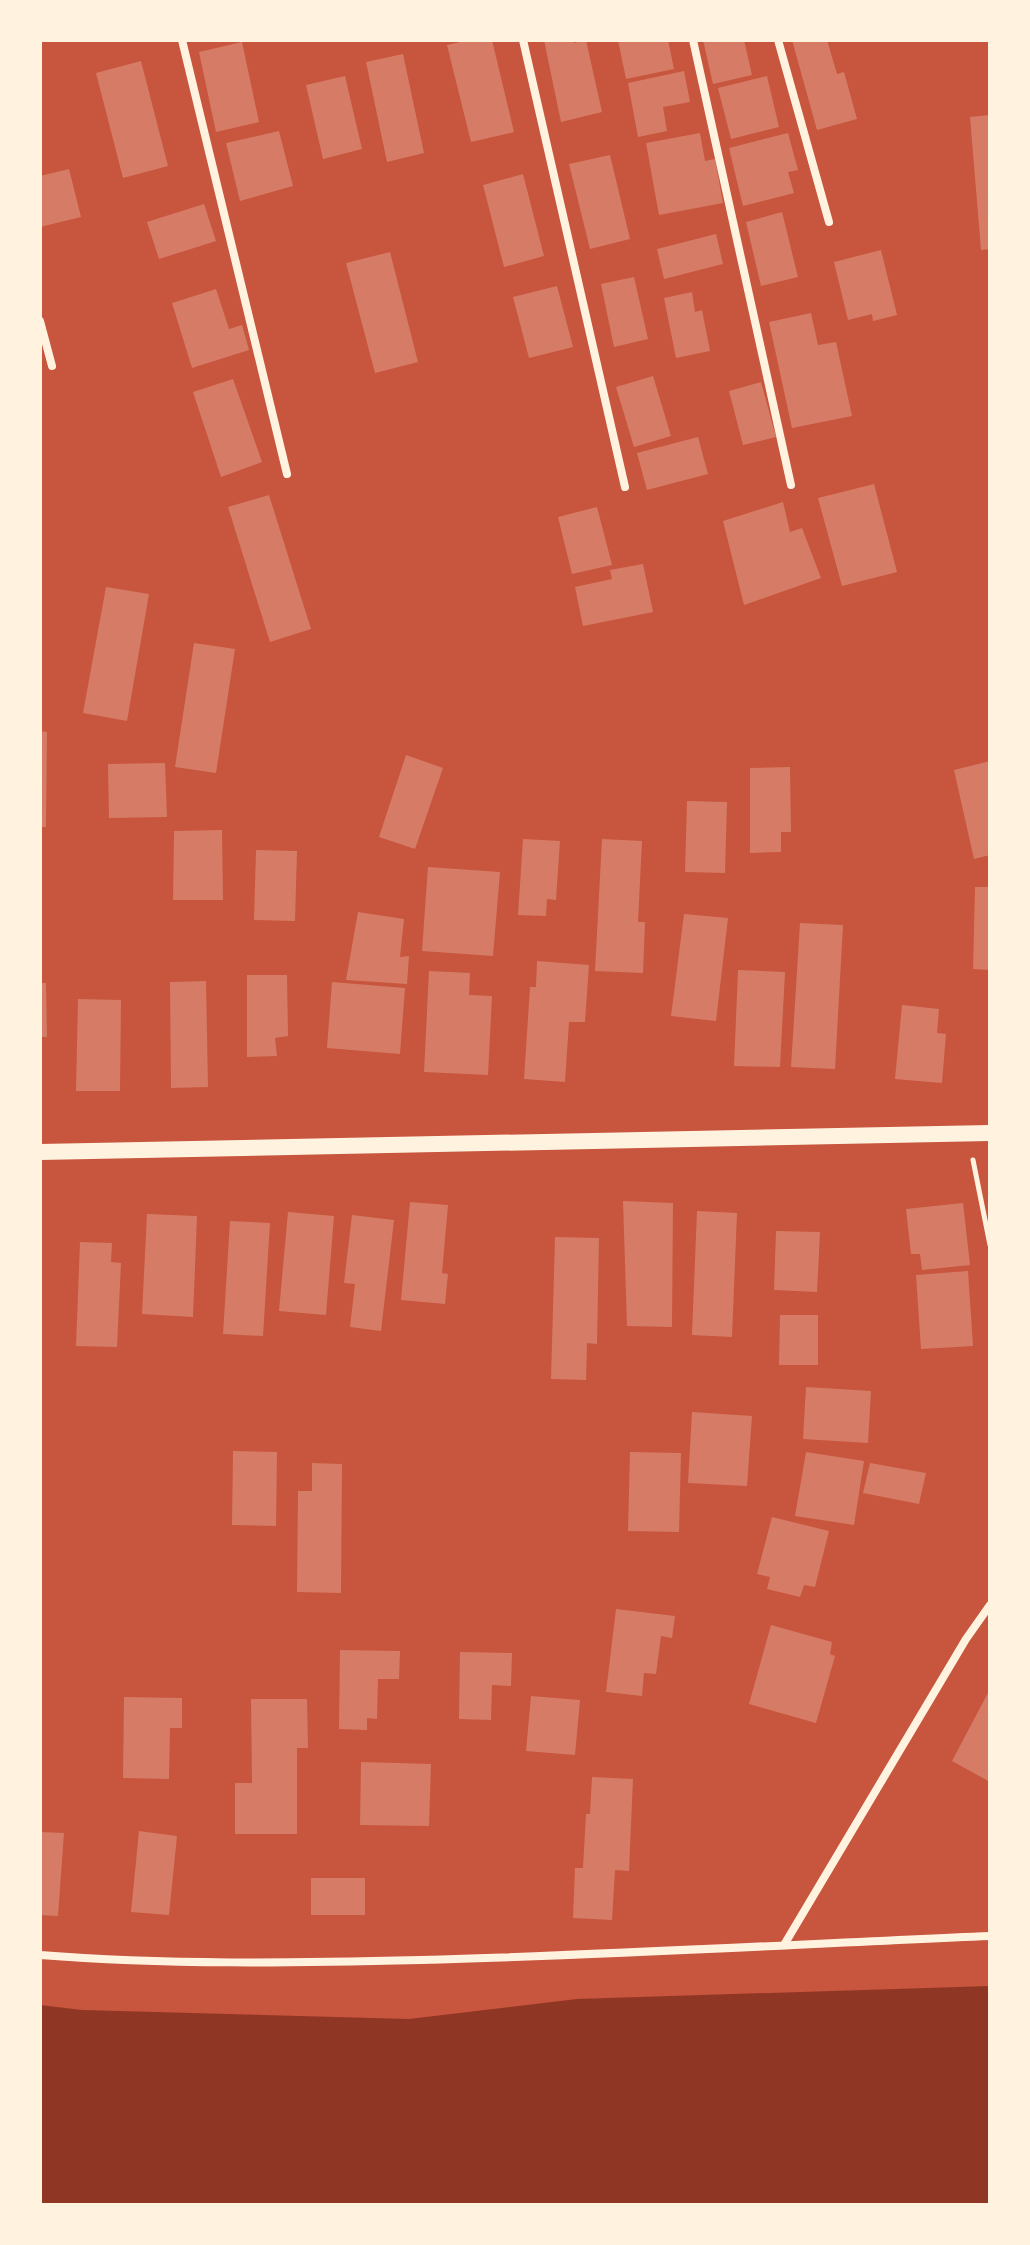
<svg xmlns="http://www.w3.org/2000/svg" width="1030" height="2245" font-family="'Fira Sans Condensed',sans-serif">
  <rect width="100%" height="100%" fill="#c8553d"/>
  <path fill="#8f3625" d="M990 1986V2205H40V2005L82 2010 409 2019 577 1999Z"/>
  <g fill="#d67c66">
    <path d="M469 40H492L514 132 471 142 447 45Z"/>
    <path d="M544 40H573L574 43 586 40 602 112 561 122Z"/>
    <path d="M618 40H668L674 69 626 79Z"/>
    <path d="M703 40H744L752 75 713 84Z"/>
    <path d="M792 40H827L837 74 844 72 857 119 817 130Z"/>
    <path d="M242 42 259 122 216 132 199 52Z"/>
    <path d="M403 54 424 153 387 162 366 62Z"/>
    <path d="M141 61 168 166 123 178 96 73Z"/>
    <path d="M684 71 690 102 663 107 667 131 638 137 628 83Z"/>
    <path d="M345 76 362 149 323 159 306 85Z"/>
    <path d="M767 76 779 127 731 139 718 88Z"/>
    <path d="M990 115V249L981 250 970 117Z"/>
    <path d="M279 131 293 186 240 201 226 143Z"/>
    <path d="M700 133 705 161 715 159 723 203 659 215 646 143Z"/>
    <path d="M788 133 798 170 788 172 794 193 743 206 729 148Z"/>
    <path d="M610 155 630 239 590 249 569 164Z"/>
    <path d="M69 169 81 217 40 227V176Z"/>
    <path d="M523 174 544 256 504 267 483 185Z"/>
    <path d="M204 204 216 241 159 259 147 222Z"/>
    <path d="M782 212 798 277 761 286 746 222Z"/>
    <path d="M716 234 723 264 664 279 657 249Z"/>
    <path d="M881 250 897 315 873 321 872 314 848 320 834 262Z"/>
    <path d="M390 252 418 362 375 373 346 263Z"/>
    <path d="M634 277 648 339 614 347 601 284Z"/>
    <path d="M557 286 573 347 529 358 513 297Z"/>
    <path d="M216 289 229 329 242 325 249 350 192 368 172 303Z"/>
    <path d="M692 292 695 312 702 310 710 351 676 358 664 298Z"/>
    <path d="M811 313 818 345 836 342 852 416 792 428 769 322Z"/>
    <path d="M653 376 671 436 634 447 616 387Z"/>
    <path d="M233 379 262 462 221 477 193 392Z"/>
    <path d="M761 382 776 437 743 445 729 391Z"/>
    <path d="M698 437 708 474 647 490 637 453Z"/>
    <path d="M874 484 897 572 842 586 818 498Z"/>
    <path d="M269 495 311 629 270 642 228 507Z"/>
    <path d="M783 502 790 532 802 528 821 578 744 605 723 521Z"/>
    <path d="M597 507 612 565 572 574 558 517Z"/>
    <path d="M643 564 653 612 583 626 575 587 612 579 610 570Z"/>
    <path d="M106 587 149 594 127 721 83 713Z"/>
    <path d="M194 643 235 649 216 773 175 767Z"/>
    <path d="M40 731 47 732 46 827H40Z"/>
    <path d="M406 755 443 768 415 849 379 837Z"/>
    <path d="M990 761V855L974 859 954 770Z"/>
    <path d="M165 763 167 817 109 818 108 764Z"/>
    <path d="M790 767 791 832H781V852L750 853V768Z"/>
    <path d="M687 801 727 802 725 873 685 872Z"/>
    <path d="M222 830 223 900H173L174 831Z"/>
    <path d="M523 839 560 841 556 900 547 899 546 916 518 915Z"/>
    <path d="M602 839 642 841 638 922H645L643 973 595 971Z"/>
    <path d="M256 850 297 851 295 921 254 920Z"/>
    <path d="M428 867 500 872 493 956 422 951Z"/>
    <path d="M975 887H990V970L973 969Z"/>
    <path d="M358 912 404 919 400 957 409 956 407 984 346 980Z"/>
    <path d="M684 914 728 918 716 1021 671 1016Z"/>
    <path d="M800 923 843 925 835 1069 791 1067Z"/>
    <path d="M537 961 589 965 585 1022H569L565 1082 524 1079 530 987H536Z"/>
    <path d="M738 970 785 972 780 1067 734 1066Z"/>
    <path d="M429 971 470 973 469 995 492 996 488 1075 424 1072Z"/>
    <path d="M247 975H287L288 1036 275 1038 277 1056 247 1057Z"/>
    <path d="M206 981 208 1087 171 1088 170 982Z"/>
    <path d="M332 982 405 988 400 1054 327 1048Z"/>
    <path d="M40 983H46L47 1037H40Z"/>
    <path d="M78 999 121 1000 120 1091H76Z"/>
    <path d="M902 1005 939 1009 937 1033 946 1034 942 1083 895 1079Z"/>
    <path d="M623 1201 673 1203 672 1327 627 1326Z"/>
    <path d="M410 1202 448 1205 442 1273 448 1274 445 1304 401 1300Z"/>
    <path d="M963 1203 970 1265 922 1270 920 1254H911L906 1209Z"/>
    <path d="M697 1211 737 1213 732 1337 692 1335Z"/>
    <path d="M288 1212 334 1216 326 1315 279 1311Z"/>
    <path d="M147 1214 197 1216 193 1317 142 1314Z"/>
    <path d="M352 1215 394 1220 381 1331 350 1327 355 1284 344 1283Z"/>
    <path d="M230 1221 270 1223 263 1336 223 1334Z"/>
    <path d="M776 1231 820 1232 817 1292 774 1290Z"/>
    <path d="M555 1237 599 1238 597 1344 587 1343 586 1380 551 1379Z"/>
    <path d="M80 1242 112 1243 111 1262 121 1263 117 1347 76 1346Z"/>
    <path d="M968 1271 973 1346 921 1349 916 1275Z"/>
    <path d="M780 1315H818V1365H779Z"/>
    <path d="M806 1387 871 1391 868 1443 803 1439Z"/>
    <path d="M692 1412 752 1416 747 1486 688 1483Z"/>
    <path d="M233 1451 277 1452 276 1526 232 1525Z"/>
    <path d="M630 1452 681 1453 679 1532 628 1531Z"/>
    <path d="M806 1452 864 1461 854 1525 795 1516Z"/>
    <path d="M312 1463 342 1464 341 1593 297 1592 298 1491H312Z"/>
    <path d="M870 1463 926 1473 919 1504 863 1493Z"/>
    <path d="M772 1517 829 1531 815 1587 804 1585 800 1597 767 1589 770 1577 757 1574Z"/>
    <path d="M616 1609 675 1616 672 1638 661 1636 656 1674 644 1673 642 1696 606 1692Z"/>
    <path d="M771 1625 832 1642 830 1654 835 1656 816 1723 749 1704Z"/>
    <path d="M340 1650 400 1651 399 1679H378L377 1719 367 1718V1730L339 1729Z"/>
    <path d="M460 1652 512 1653 511 1686 492 1685 491 1720 459 1719Z"/>
    <path d="M990 1689V1782L952 1761Z"/>
    <path d="M531 1696 580 1700 575 1755 526 1751Z"/>
    <path d="M124 1697 182 1698V1728H170L169 1779 123 1778Z"/>
    <path d="M251 1699H307L308 1748H297V1834H235V1783H252Z"/>
    <path d="M361 1762 431 1764 429 1826 360 1825Z"/>
    <path d="M592 1777 633 1779 629 1871 615 1870 612 1920 573 1918 575 1868H583L586 1814H590Z"/>
    <path d="M139 1831 177 1836 169 1915 131 1912Z"/>
    <path d="M40 1832 64 1833 58 1916 40 1915Z"/>
    <rect x="311" y="1878" width="54" height="37"/>
  </g>
  <g fill="none" stroke-linecap="round" stroke-linejoin="round">
    <path stroke="#fff3e0" stroke-width="5" d="M973 1160 990 1245"/>
    <g stroke="#fff3e0" stroke-width="8">
      <path d="M182 40 287 474"/>
      <path d="M523 40 625 487"/>
      <path d="M693 40 791 485"/>
      <path d="M778 40 829 222"/>
      <path d="M40 321 52 366"/>
      <path d="M784 1945 966 1639 990 1605"/>
      <path d="M40 1955C167 1965 294 1963 421 1960 611 1955 800 1944 990 1936"/>
    </g>
    <path stroke="#fff3e0" stroke-width="16" d="M40 1152 990 1133"/>
  </g>
  <rect width="1030" height="2245" fill="none" stroke="#fff3e0" stroke-width="84"/>
</svg>
